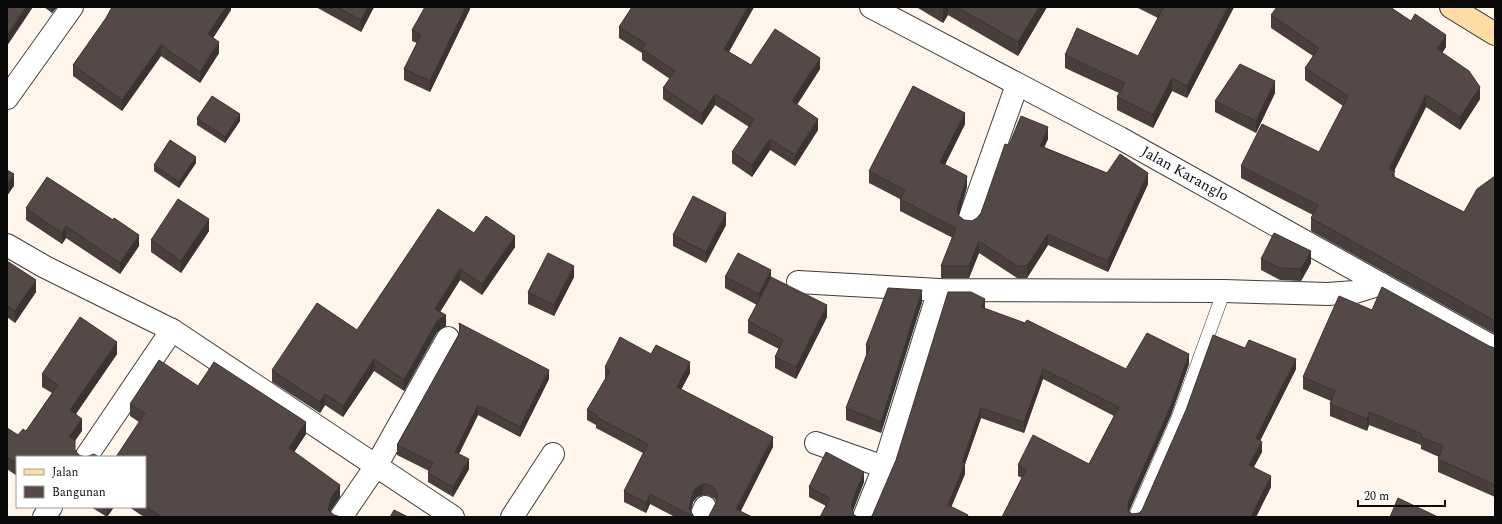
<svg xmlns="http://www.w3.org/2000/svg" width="1502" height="524" font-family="Spectral,serif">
  <rect width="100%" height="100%" fill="#fff5ea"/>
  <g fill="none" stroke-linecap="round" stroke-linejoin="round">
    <g stroke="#3e3e3e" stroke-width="14">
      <path id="lane" d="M1135 517 1178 418 1224 291"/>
    </g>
    <g stroke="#3e3e3e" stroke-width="24">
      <g id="street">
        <path d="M871 7 1120 138 1495 348"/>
        <path d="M7 98 72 7"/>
        <path d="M969 220 1017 85"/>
        <path d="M7 245 45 267 172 330"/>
        <path d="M798 282 939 290 1224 291 1328 294 1355 292 1381 284"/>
        <path d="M816 443 884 467"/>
        <path d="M86 457 172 330 453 517"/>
        <path d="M44 517 51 507"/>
        <path d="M341 517 376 466 448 338"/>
        <path d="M512 517 553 454"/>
        <path d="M701 517 705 507"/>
        <path d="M864 517 884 467 939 290"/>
      </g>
    </g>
    <g stroke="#2d2d2d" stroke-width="24">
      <path id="secondary" d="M1451 7 1495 34"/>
    </g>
    <use href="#lane" stroke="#fff" stroke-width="13"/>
    <use href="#street" stroke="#fff" stroke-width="22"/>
    <use href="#secondary" stroke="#ffdba5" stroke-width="22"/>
  </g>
  <g fill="#483f3d">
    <path d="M44 7H57L52 13Z"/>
    <path d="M231 7V10L213 38 219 53 200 83 161 56 122 111 73 76V65Z"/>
    <path d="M316 7H374L361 32Z"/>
    <path d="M470 7V9L430 92 404 80V69L417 43 412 41V30Z"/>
    <path d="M632 7H754L729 52 751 65 820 69 797 105 818 130 795 166 770 150 752 177 732 163V152L749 127 715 105 702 125 663 99V88L670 79 642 60V53L619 38V27Z"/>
    <path d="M918 7H1047L1018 56 948 15 943 23 918 8Z"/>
    <path d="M1136 7H1234L1187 98 1172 91 1153 128 1117 110V97L1119 93 1065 68V55L1138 56 1158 18Z"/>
    <path d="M1271 15 1446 47 1442 53 1480 99 1460 130 1426 107 1394 171 1395 177 1464 212 1495 176V334L1311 231V218L1313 215 1241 178V166L1319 152 1343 106 1305 80V68L1313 56 1271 28Z"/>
    <path d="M1275 93 1256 133 1215 112V101Z"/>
    <path d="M197 118 240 121 225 143 197 125Z"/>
    <path d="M965 124 945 165 967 187 959 215V216L964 220 972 221 977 218 981 213 1009 145 1048 139 1044 147 1107 173 1148 184 1108 272 1048 245 1027 278H1017L979 253 969 278H941V266L953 238 900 211V199L869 183V171Z"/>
    <path d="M196 163 179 188 154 171V165Z"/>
    <path d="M26 208 139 246 120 274 66 238 62 244 26 220Z"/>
    <path d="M726 225 706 263 673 246V235Z"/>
    <path d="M209 231 181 273 151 252V240Z"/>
    <path d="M474 233 515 247 482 295 460 280 440 312 446 326 437 332 404 391 374 371 343 417 325 405 320 413 272 382V370L357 330Z"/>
    <path d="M1261 259 1311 263 1301 281 1280 280 1261 270Z"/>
    <path d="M7 261 36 292 15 323 7 317Z"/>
    <path d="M574 277 554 316 528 304V292Z"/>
    <path d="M725 277 771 278 827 317 796 379 775 368V357L779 349 748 333V321L757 305 725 288Z"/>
    <path d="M922 302 881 433 846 420V408L866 357V345Z"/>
    <path d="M985 309 1126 369 1189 364 1171 415 1129 511 1132 514 1139 513 1296 369 1260 441 1262 452 1254 467 1271 487 1256 517H1002L1022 478 1018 476V465L1089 464 1114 416 1043 379 1024 433 981 418 965 464V474L951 507 968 517 872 516Z"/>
    <path d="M1372 310 1495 348V497L1438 472V459L1439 457 1421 449V445L1369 425 1367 431 1330 416V404L1331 401 1303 389V377Z"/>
    <path d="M459 323 549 379 520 437 478 415 459 454 469 469 453 497 428 482V473L429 471 397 455V445L459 334Z"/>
    <path d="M117 354 76 414 82 431 17 457V476L7 469V428L18 435 26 431 52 393 42 387V374Z"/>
    <path d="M605 367 690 373 681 389 773 447 709 516 716 502 715 499 710 496 703 495 697 497 693 502 691 511 694 517H675L650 504 646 513 624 502V491L643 453 596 428V425L587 420V410L606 378H605Z"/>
    <path d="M198 386 306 434 294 452 340 497 331 510 330 512 334 515 341 517H144L129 507H145V457L139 422 130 416V404Z"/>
    <path d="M864 482 853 511 854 515 826 506 809 497V487Z"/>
    <path d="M91 507H114L107 517Z"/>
  </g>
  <g fill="#3b3332">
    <path d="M26 7H33L7 46V35Z"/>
    <path d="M52 7H57L52 13Z"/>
    <path d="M226 7H231V10L208 46V34Z"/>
    <path d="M368 7H374L361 32V20Z"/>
    <path d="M466 7H470V9L430 92V81Z"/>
    <path d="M748 7H754L724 60V49Z"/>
    <path d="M944 7H948V15L943 23V10Z"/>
    <path d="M1039 7H1047L1018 56V42Z"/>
    <path d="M1228 7H1234L1187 98V86Z"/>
    <path d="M1446 35V47L1437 61V49Z"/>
    <path d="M219 42V53L200 83V72Z"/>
    <path d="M161 45V56L122 111V100Z"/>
    <path d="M820 58V69L792 112V101Z"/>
    <path d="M1172 78V91L1153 128V115Z"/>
    <path d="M1275 81V93L1256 133V121Z"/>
    <path d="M1480 87V99L1460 130V117Z"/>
    <path d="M715 94V105L702 125V114Z"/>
    <path d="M1426 95V107L1389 181V169Z"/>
    <path d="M965 113V124L940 174V162Z"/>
    <path d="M240 114V121L225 143V137Z"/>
    <path d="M818 119V130L795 166V155Z"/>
    <path d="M1048 127V139L1040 157V146Z"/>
    <path d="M770 139V150L752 177V165Z"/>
    <path d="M196 157V163L179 188V182Z"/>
    <path d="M1148 173V184L1108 272V261Z"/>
    <path d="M14 174V186L7 196V185Z"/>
    <path d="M967 176V187L957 222V210Z"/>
    <path d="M726 213V225L706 263V252Z"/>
    <path d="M209 219V231L181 273V261Z"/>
    <path d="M66 226V238L62 244V233Z"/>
    <path d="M1048 234V245L1027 278V266Z"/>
    <path d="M139 235V246L120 274V263Z"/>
    <path d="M515 236V247L482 295V284Z"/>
    <path d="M979 241V253L969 278V266Z"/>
    <path d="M1311 251V263L1301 281V269Z"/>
    <path d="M574 266V277L554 316V305Z"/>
    <path d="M460 269V280L435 320V309Z"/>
    <path d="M771 270V282L759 305V294Z"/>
    <path d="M36 280V292L15 323V311Z"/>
    <path d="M922 290V302L881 433V422Z"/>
    <path d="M985 299V310L981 307Z"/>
    <path d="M827 305V317L796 379V367Z"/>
    <path d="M446 315V326L437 332 404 391V380L437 321Z"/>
    <path d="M117 342V354L70 422V410Z"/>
    <path d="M1189 354V364L1171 415 1128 514V503Z"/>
    <path d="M374 359V371L343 417V406Z"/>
    <path d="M1296 359V369L1256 449V438Z"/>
    <path d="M690 362V373L677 398V387Z"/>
    <path d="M1043 369V379L1024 433V422Z"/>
    <path d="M549 370V379L520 437V427Z"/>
    <path d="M325 394V405L320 413V402Z"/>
    <path d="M478 405V415L455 462V452Z"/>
    <path d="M981 408V418L965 464V474L948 515V505Z"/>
    <path d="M1369 412V425L1367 431V419Z"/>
    <path d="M82 419V431L75 441 69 437Z"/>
    <path d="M306 422V434L289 460V448Z"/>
    <path d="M773 437V447L738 517 736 509Z"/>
    <path d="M1262 442V452L1249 475V465Z"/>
    <path d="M469 459V469L453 497V487Z"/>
    <path d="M864 472V482L852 512V502Z"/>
    <path d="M1271 476V487L1256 517H1251Z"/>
    <path d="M703 484V495L697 497 693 502 690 514 689 508 693 492 697 487Z"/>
    <path d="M340 485V497L331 510 329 517 328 510 331 498Z"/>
    <path d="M650 494V504L646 513V503Z"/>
    <path d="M107 507H114L107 517Z"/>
  </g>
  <g fill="#544947" stroke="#3b3332">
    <path d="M7 7H26L7 35Z"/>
    <path d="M112 7H226L208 34 219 42 200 72 161 45 122 100 73 65 106 18Z"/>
    <path d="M337 7H368L361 20Z"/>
    <path d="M425 7H466L430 81 404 69 421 35 412 30Z"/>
    <path d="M632 7H748L724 49 751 65 775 29 820 58 792 101 818 119 795 155 770 139 752 165 732 152 754 119 715 94 702 114 663 88 675 71 642 49 646 44 619 27Z"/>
    <path d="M938 7H944L943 10Z"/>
    <path d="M957 7H1039L1018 42Z"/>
    <path d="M1161 7H1228L1187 86 1172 78 1153 115 1117 97 1125 83 1065 55 1077 28 1138 56 1163 8Z"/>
    <path d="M1277 7H1358L1360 8V7H1390L1411 21 1415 14 1446 35 1437 49 1469 71 1480 87 1460 117 1426 95 1389 169 1395 171 1392 176 1464 212 1477 189 1495 176V321L1311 218 1318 205 1241 166 1262 124 1319 152 1348 96 1305 68 1319 48 1271 15Z"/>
    <path d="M1240 64 1275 81 1256 121 1215 101Z"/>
    <path d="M913 86 965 113 940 162 967 176 957 210 959 216 964 220 972 221 977 218 981 213 1005 144 1009 145 1021 116 1048 127 1040 146 1107 173 1120 154 1148 173 1108 261 1048 234 1027 266H1017L979 241 969 266H941L956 228 900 199 905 190 869 171Z"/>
    <path d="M212 96 240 114 225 137 197 118Z"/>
    <path d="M170 140 196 157 179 182 154 165Z"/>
    <path d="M7 170 14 174 7 185Z"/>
    <path d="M47 177 113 220 114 218 139 235 120 263 66 226 62 233 26 208Z"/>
    <path d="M693 196 726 213 706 252 673 235Z"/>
    <path d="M178 199 209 219 181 261 151 240Z"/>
    <path d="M438 209 474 233 486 216 515 236 482 284 460 269 435 309 446 315 437 321 404 380 374 359 343 406 325 394 320 402 272 370 317 303 357 330Z"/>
    <path d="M1274 233 1311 251 1301 269 1280 268 1261 259Z"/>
    <path d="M548 253 574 266 554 305 528 292Z"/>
    <path d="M738 253 771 270 759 294 725 277Z"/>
    <path d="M7 261 36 280 15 311 7 305Z"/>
    <path d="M771 277 827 305 796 367 775 357 783 340 748 321Z"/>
    <path d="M1382 287 1489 346 1495 348V485L1438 459 1443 446 1421 437 1422 434 1369 412 1367 419 1330 404 1335 391 1303 377 1339 296 1372 310Z"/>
    <path d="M888 288 922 290 881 422 846 408 870 346 866 345Z"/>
    <path d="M948 292H971L985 299 981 307 1025 323 1027 320 1126 369 1147 333 1189 354 1171 405 1128 503V511L1132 514 1139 513 1142 510 1186 410 1213 335 1245 348 1249 340 1296 359 1256 438 1262 442 1249 465 1271 476 1251 517H1002L1026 470 1018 465 1033 435 1089 464 1119 407 1043 369 1024 422 981 408 962 462 965 463 948 505 968 515 967 517H870L872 516 896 460Z"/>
    <path d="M80 317 117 342 70 410 82 419 69 437 75 440V450L79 455 85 457H17V464L7 457V428L18 435 23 429 26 431 58 385 42 374Z"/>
    <path d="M459 323 549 370 520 427 478 405 455 452 469 459 453 487 428 473 433 463 397 445 459 334 460 328Z"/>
    <path d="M620 337 651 354 656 345 690 362 677 387 773 437 736 509 752 517H707L709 516 717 501V494L715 489 710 485 703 484 697 487 693 492 689 508 694 517 650 494 646 503 624 491 648 444 596 417 597 415 587 410 610 371 605 367Z"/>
    <path d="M159 360 198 386 214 362 306 422 289 448 340 485 331 498 328 510 334 515 341 517H162L145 506V457H116L145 413 130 404Z"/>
    <path d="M826 452 864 472 852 502V509L854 515 858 517H820L830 498 809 487Z"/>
    <path d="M94 454 99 457H86Z"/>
    <path d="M1398 498 1438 517H1390Z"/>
    <path d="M394 510 408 517H390Z"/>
  </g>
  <g text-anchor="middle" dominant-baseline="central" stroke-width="4" stroke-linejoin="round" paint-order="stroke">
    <g font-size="15" fill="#0b0b0b" stroke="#fff">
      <text transform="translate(1185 174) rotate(29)">Jalan Karanglo</text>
    </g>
  </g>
  <rect width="1502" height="524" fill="none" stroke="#0b0b0b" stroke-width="16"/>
  <rect x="16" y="456" width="130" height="52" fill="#ffffff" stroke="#9d9d9d"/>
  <rect x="24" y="469" width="20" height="6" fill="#ffdba5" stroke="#9d9d9d"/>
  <text x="52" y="476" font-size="12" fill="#0b0b0b">Jalan</text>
  <rect x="24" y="486" width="20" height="12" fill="#544947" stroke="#9d9d9d"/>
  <text x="52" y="496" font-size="12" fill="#0b0b0b">Bangunan</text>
  <path d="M1358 500v6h87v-6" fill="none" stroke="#0b0b0b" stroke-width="2"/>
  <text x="1364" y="500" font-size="12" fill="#0b0b0b" stroke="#ffffff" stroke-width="3" paint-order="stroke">20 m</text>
</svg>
